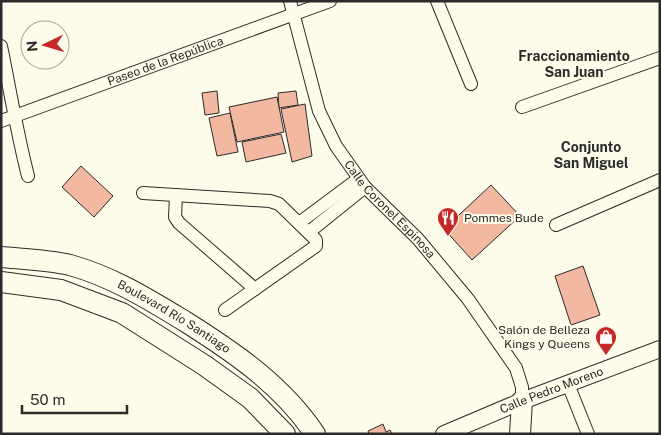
<svg xmlns="http://www.w3.org/2000/svg" width="661" height="435" font-family="'Public Sans',sans-serif">
  <rect width="100%" height="100%" fill="#fdfbea"/>
  <g fill="#f2b8a0" stroke="#2b2b2b">
    <path d="M217 91 219 113 205 115 202 93Z"/>
    <path d="M296 91 298 105 279 108 278 93Z"/>
    <path d="M277 97 284 132 237 142 229 107Z"/>
    <path d="M305 104 312 156 292 162 281 109Z"/>
    <path d="M230 113 238 152 217 156 209 118Z"/>
    <path d="M281 134 286 153 246 162 242 142Z"/>
    <path d="M81 166 113 196 94 217 62 187Z"/>
    <path d="M491 185 520 216 472 260 444 229Z"/>
    <path d="M583 266 600 315 571 325 555 276Z"/>
    <path d="M383 424 386 432 390 430 392 434H369L368 431Z"/>
  </g>
  <g fill="none" stroke-linecap="round" stroke-linejoin="round">
    <g stroke="#2b2b2b" stroke-width="14">
      <g id="minor">
        <path id="s1" d="M290 1 319 111 336 146 365 187 418 239 468 299 516 368 522 387V401"/>
        <path d="M437 1 471 84"/>
        <path d="M1 46C10 90 17 133 28 176"/>
        <path d="M522 107 660 58"/>
        <path id="s2" d="M1 121 330 1"/>
        <path d="M143 193 270 201 279 204 316 240V246L225 310"/>
        <path d="M176 195 175 217 179 223 255 289"/>
        <path d="M299 223 358 179"/>
        <path d="M556 225 660 180"/>
        <path d="M309 232 365 187"/>
        <path d="M568 384 588 434"/>
      </g>
    </g>
    <g stroke="#2b2b2b" stroke-width="18">
      <g id="tertiary">
        <path id="s3" d="M444 434 522 401 660 349"/>
      </g>
    </g>
    <g stroke="#2b2b2b" stroke-width="22">
      <g id="primary">
        <path id="s4" d="M1 257C23 259 48 260 70 265 113 277 148 299 186 322 235 353 282 385 315 434"/>
        <path d="M1 282 61 290 122 313 204 365 250 398 285 434"/>
        <path d="M520 434 522 401"/>
      </g>
    </g>
    <use href="#minor" stroke="#fdfbea" stroke-width="12"/>
    <use href="#tertiary" stroke="#fdfbea" stroke-width="16"/>
    <use href="#primary" stroke="#fdfbea" stroke-width="20"/>
  </g>
  <defs>
    <g id="restaurant-pin" transform="scale(1.125)"><path d="M0 17L-7.5 6A9.5 9.5 0 1 1 7.5 6Z" fill="#c62828" stroke="#fdfbea"/><path d="M-5-6h1v4h1v-4h1v4h1v-4h1v5L-1.5 .5V6h-2V.5L-5-1ZM5-6V6H3V1.5H1.5Q1.5-4 5-6Z" fill="#fff"/></g>
    <g id="shop-pin" transform="scale(1.125)"><path d="M0 17L-7.5 6A9.5 9.5 0 1 1 7.5 6Z" fill="#c62828" stroke="#fdfbea"/><path d="M-5-2.5h2.3a2.7 3.5 0 0 1 5.4 0H5L5.5 6h-11ZM-1.5-2.5h3a1.5 2.3 0 0 0-3 0Z" fill="#fff"/></g>
  </defs>
  <g fill-rule="evenodd">
    <use href="#restaurant-pin" x="448" y="218"/>
    <use href="#shop-pin" x="606" y="337"/>
  </g>
  <g text-anchor="middle" dominant-baseline="central" stroke-width="4" stroke-linejoin="round" paint-order="stroke">
    <g font-size="12" fill="#2b2b2b" stroke="#fdfbea">
      <text stroke="none"><textPath href="#s2" startOffset="175">Paseo de la República</textPath></text>
      <text stroke="none"><textPath href="#s1" startOffset="236">Calle Coronel Espinosa</textPath></text>
      <text stroke="none"><textPath href="#s4" startOffset="186">Boulevard Río Santiago</textPath></text>
      <text stroke="none"><textPath href="#s3" startOffset="116">Calle Pedro Moreno</textPath></text>
    </g>
    <g font-size="12" fill="#2b2b2b" stroke="#fdfbea" text-anchor="start">
      <text x="464" y="218">Pommes Bude</text>
      <text x="590" y="330" text-anchor="end">Salón de Belleza<tspan x="590" dy="14">Kings y Queens</tspan></text>
    </g>
    <g font-size="14" font-weight="bold" fill="#2b2b2b" stroke="#fdfbea">
      <text x="574" y="56">Fraccionamiento<tspan x="574" dy="16">San Juan</tspan></text>
      <text x="591" y="147">Conjunto<tspan x="591" dy="16">San Miguel</tspan></text>
    </g>
  </g>
  <rect width="661" height="435" fill="none" stroke="#2b2b2b" stroke-width="5"/>
  <g transform="translate(45 45) rotate(265)"><circle r="24" fill="#fdfbea" stroke="#a9a89e"/>
  <path d="M0-4L9 19L0 12L-9 19Z" fill="#c62828"/>
  <text y="-8" font-size="14" font-weight="bold" text-anchor="middle" fill="#2b2b2b">N</text>
  </g>
  <path d="M22 405v8h105v-8" fill="none" stroke="#2b2b2b" stroke-width="2.5"/>
  <text x="30" y="405" font-size="15" fill="#2b2b2b" stroke="#fdfbea" stroke-width="4" paint-order="stroke">50 m</text>
</svg>
